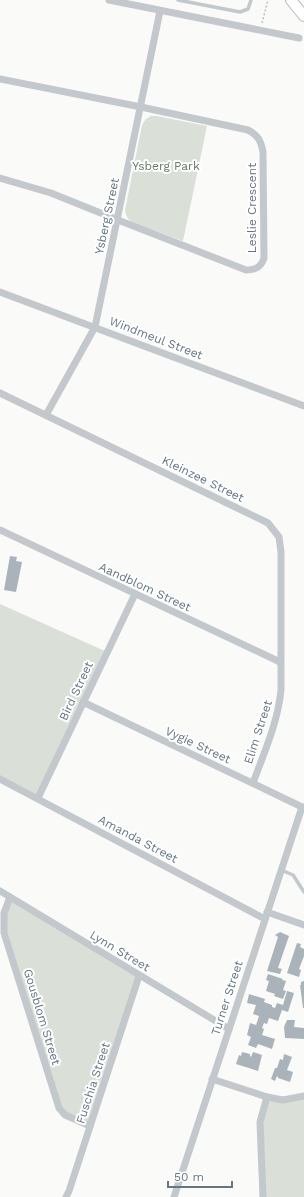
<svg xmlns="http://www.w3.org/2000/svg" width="304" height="1197" font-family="'Work Sans',sans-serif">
  <rect width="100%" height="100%" fill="#fafaf8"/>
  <g fill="#dadfd7">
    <path d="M151 116H157L207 126 183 241 134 223C128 220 126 216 125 210L142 125 146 119Z"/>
    <path d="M0 604 107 652 38 798 0 779Z"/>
    <path d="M12 899 139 976 91 1122 66 1115 61 1108 4 932 5 915Z"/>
    <path d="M304 1096V1197H263L260 1122 267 1097Z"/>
  </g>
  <g fill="#aab3b9">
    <path d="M10 556 17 557 16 561 22 562 16 592 4 590Z"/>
    <path d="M280 932 289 936 278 968 282 969 280 974 267 971 278 937 275 935Z"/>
    <path d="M297 943 301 944 300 947 304 949V956L299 969 301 970 299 977 287 973Z"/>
    <path d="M268 974 283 979 282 980 286 981 283 990 286 991 283 999 274 996 275 994 266 991 269 981 266 980Z"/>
    <path d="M304 981V1008H303L300 985H301V982Z"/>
    <path d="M287 991 294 993 288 1012 282 1010 278 1021 269 1018 267 1024 264 1023 262 1028 264 1029 262 1035 275 1039 272 1049 258 1044 256 1048 248 1045 251 1037 247 1035 250 1023 256 1025 259 1016 253 1014 256 1005 247 1003 249 994 265 999 264 1002 272 1005V1007L275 1008 277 1003 283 1005Z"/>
    <path d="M287 1020H295L294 1027 304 1028V1039L285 1038 284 1027Z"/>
    <path d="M242 1052 250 1054V1056L251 1057 253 1052 262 1055 258 1071 236 1064 239 1055 241 1056Z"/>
    <path d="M284 1054 292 1057 287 1070 293 1072 290 1082 278 1078V1077L277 1076 275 1081 271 1079 275 1068H277L280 1059 283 1060Z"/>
  </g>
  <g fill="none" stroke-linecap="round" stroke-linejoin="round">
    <g stroke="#b3babf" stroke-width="12">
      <path id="secondary" d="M291 0 304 16"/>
    </g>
    <path stroke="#bbbfc2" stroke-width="1.5" stroke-dasharray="2 2" stroke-linecap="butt" d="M262 23 268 0"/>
    <g stroke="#c3c8cc" stroke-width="3.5">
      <path d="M178 0 240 12 248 9 251 0"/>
      <path d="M281 870 293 875 304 892"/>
    </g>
    <g stroke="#c3c8cc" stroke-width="7">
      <path d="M109 0 299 38"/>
      <path d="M0 79 141 107 248 130C258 135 261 141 263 152L264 258C261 267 256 270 246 270L118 220 51 193 0 178"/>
      <path d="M0 292 304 406"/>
      <path d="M0 393 268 523 279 537 281 552V690C278 722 264 753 253 783"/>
      <path d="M46 415 95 327 160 11"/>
      <path d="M0 530 280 662"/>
      <path d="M83 702 302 807H304"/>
      <path d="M0 779 265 919"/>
      <path d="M38 798 135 594"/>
      <path d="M0 891 229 1029"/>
      <path d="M10 897 4 913V933L59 1108 65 1115 90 1126"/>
      <path d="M267 912 304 925"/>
      <path d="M212 1079 267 1097 283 1100 304 1096"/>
      <path d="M66 1197 69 1191 139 976"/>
      <path d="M174 1197 302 807"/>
      <path d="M263 1197 260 1122 267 1097"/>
    </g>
    <use href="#secondary" stroke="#fff" stroke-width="10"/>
  </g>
  <g text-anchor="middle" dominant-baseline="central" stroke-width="4" stroke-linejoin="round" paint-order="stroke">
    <g font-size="12" fill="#687a64" stroke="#fff">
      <text x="166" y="166">Ysberg Park</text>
    </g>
    <g font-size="12" fill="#657683" stroke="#fff">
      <text transform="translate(252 208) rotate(-90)">Leslie Crescent</text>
      <text transform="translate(107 216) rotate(-78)">Ysberg Street</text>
      <text transform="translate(156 338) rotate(21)">Windmeul Street</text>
      <text transform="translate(203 479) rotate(26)">Kleinzee Street</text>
      <text transform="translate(145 587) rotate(25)">Aandblom Street</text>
      <text transform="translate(76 691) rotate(-65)">Bird Street</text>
      <text transform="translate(258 732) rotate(-72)">Elim Street</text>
      <text transform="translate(198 745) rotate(25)">Vygie Street</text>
      <text transform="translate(138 839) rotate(28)">Amanda Street</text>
      <text transform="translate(120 951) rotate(31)">Lynn Street</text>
      <text transform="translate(227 998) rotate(-72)">Turner Street</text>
      <text transform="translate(42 1017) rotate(73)">Gousblom Street</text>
      <text transform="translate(93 1083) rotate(-72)">Fuschia Street</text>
    </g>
  </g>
  <path d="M168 1181v6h64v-6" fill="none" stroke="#657683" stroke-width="2"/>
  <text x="174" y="1181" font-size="12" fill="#657683" stroke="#ffffff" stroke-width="3" paint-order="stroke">50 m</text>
</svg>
